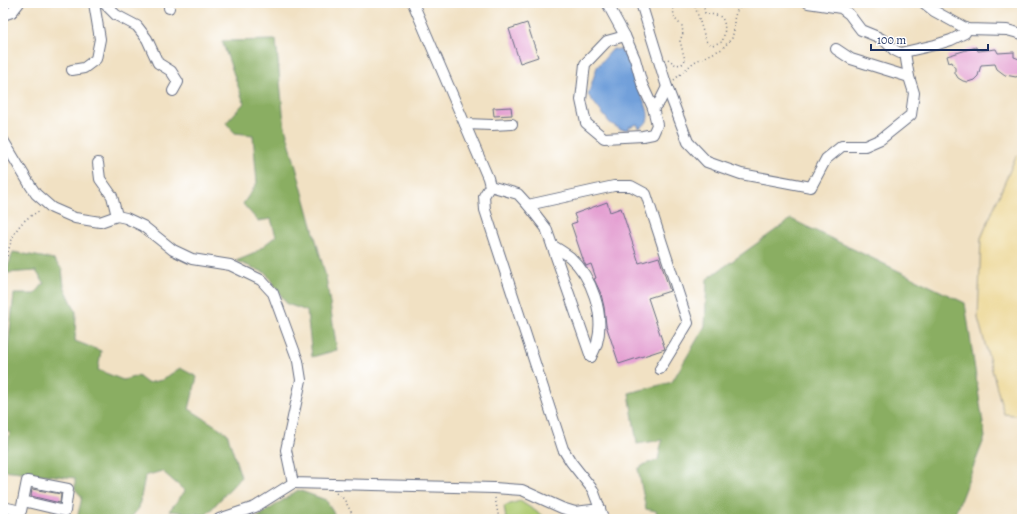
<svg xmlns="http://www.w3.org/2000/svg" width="1025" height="522" font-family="Alegreya,serif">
  <rect width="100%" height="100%" fill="#fff"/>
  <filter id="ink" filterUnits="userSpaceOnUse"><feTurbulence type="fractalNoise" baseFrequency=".025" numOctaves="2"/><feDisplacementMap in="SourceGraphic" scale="8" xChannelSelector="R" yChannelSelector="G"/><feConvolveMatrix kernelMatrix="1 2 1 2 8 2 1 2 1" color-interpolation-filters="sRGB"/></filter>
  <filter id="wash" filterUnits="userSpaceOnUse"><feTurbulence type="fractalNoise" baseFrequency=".012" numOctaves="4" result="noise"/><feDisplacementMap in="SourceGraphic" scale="16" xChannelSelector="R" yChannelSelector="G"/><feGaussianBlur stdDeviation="0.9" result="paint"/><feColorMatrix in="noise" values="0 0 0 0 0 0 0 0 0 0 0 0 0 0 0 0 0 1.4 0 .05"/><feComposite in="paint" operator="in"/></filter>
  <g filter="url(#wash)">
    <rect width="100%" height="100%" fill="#f1e1c3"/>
    <path fill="#aeca70" stroke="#647c67" d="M520 501 548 519H506L504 506Z"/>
    <g fill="#8aae62" stroke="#526e60">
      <path d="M276 40 284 123 326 277 337 350 312 357 307 311 287 304 266 273 236 261 253 254 276 236 271 219 258 221 243 204 257 183 253 135 235 133 226 123 244 103 222 41Z"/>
      <path d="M791 219 965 303 985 437 953 519H658L656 511 646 509 638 469 645 464 658 460 662 440 637 444 629 393 672 382 705 326 707 279Z"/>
      <path d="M13 252 53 259 62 269 64 286 76 312 75 341 101 351 98 370 123 380 138 376 147 383 162 380 180 368 197 377 189 409 227 433 241 477 206 515 169 511 185 491 162 471 145 476 139 508 130 519H77L82 497 75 489V478L3 470V462L10 433 3 429V393L14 294H35L44 283 36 271 6 273Z"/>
      <path d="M298 490 326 500 337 519H255Z"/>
    </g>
    <path fill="#eeda9e" stroke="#84847e" d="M1022 154V416L1004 414 978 318 981 238 1016 156Z"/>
    <path fill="#72a0da" stroke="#46689c" d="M613 49 621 50C625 55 632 62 634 68 636 74 635 81 637 87 642 98 658 121 639 128L637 124 629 127V130L620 129 610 123 588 95 597 67Z"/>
    <g id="blocks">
      <g fill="#e4a0d2">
        <path d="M527 23 538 57 520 63 509 29Z"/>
        <path d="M976 47 978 51 996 49 998 53 1014 52V57L1022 60V74L1016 77 1005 75 997 69 995 64 981 65 978 76 974 80 968 82 963 81 958 78 955 73V68L952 62 949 63 947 56Z"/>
        <path d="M511 107 512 115 494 116 493 108Z"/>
        <path d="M607 202 610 212 621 208 639 263 659 257 670 291 648 298 665 349 619 364 606 325 604 307 601 294 594 279 596 278 591 264 586 266 584 262 571 224 577 222 574 214Z"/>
        <path d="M32 489 61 494 60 503 31 496Z"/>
      </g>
    </g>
  </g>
  <g filter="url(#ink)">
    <use href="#blocks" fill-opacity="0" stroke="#666d81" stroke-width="1"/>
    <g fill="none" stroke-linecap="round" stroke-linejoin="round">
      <g stroke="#666d81" stroke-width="12">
        <g id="minor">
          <path d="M104 3 116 15 137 26 147 39 158 63 171 71 178 82 173 91"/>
          <path d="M169 3V8"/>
          <path d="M607 3 625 36"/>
          <path d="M641 3 667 87 688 142 707 162 741 174 811 187 826 159 842 146H865L881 139 911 115 914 93 909 77 905 53"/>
          <path d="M808 3 841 8 849 14 861 30 878 37 885 41 894 50 900 53 935 45 951 40 965 33 967 29"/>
          <path d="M924 3 934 11 967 29 1007 30 1022 34"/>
          <path d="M3 15 12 12 19 3"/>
          <path d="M625 36 635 59 642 84 653 108 657 125 653 134 643 136 604 138 586 123 581 100 585 64 607 41Z"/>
          <path d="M836 49 851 59 909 77"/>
          <path d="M72 70 84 68 96 59 100 39 94 3"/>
          <path d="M653 108 660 101 667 87"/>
          <path d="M465 124 492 125 512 124"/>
          <path d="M3 140 30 185 36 194 52 208 75 218 100 222 117 216 126 218 143 226 173 250 192 259 230 265 261 280 273 293 298 361 301 380 286 450 293 483 494 488 522 490 562 508 575 512 600 509 593 490 571 462 563 449 485 210 484 196 490 186 488 178 413 3"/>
          <path d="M98 163 100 179 112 196 117 216"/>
          <path d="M490 186 518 194 528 205 546 228 591 357"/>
          <path d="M528 205 614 186H631L646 194 688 323 660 369"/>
          <path d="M552 245C558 249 565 253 570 257 592 277 605 314 597 343 596 348 593 352 591 357"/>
          <path d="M3 507 21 511 27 481 68 489 65 511 23 501"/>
          <path d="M600 509 603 519"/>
          <path d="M219 519 255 507 293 483"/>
        </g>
      </g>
      <g stroke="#666d81" stroke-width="1.5" stroke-dasharray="1 3" stroke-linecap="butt">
        <path d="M694 3 706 41 712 45 722 42C725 34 728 17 716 15 712 14 709 15 705 13L704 8 705 4 709 3"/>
        <path d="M668 59 676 65 682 64 685 60 680 41 683 33 682 26 675 19 673 10 674 3"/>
        <path d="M674 80 694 62 722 49 732 38 734 30V20L736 12 744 3"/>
        <path d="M3 256H7C13 232 18 222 41 210"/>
        <path d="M336 493 344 499 355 519"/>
        <path d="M495 498 499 519"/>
      </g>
      <use href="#minor" stroke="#fff" stroke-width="10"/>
    </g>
  </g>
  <rect width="1025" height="522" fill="none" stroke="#fff" stroke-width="16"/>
  <path d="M871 44v6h117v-6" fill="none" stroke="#1b2f5e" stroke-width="2"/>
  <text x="877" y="44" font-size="12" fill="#1b2f5e" stroke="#ffffff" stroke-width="3" paint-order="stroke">100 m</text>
</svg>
